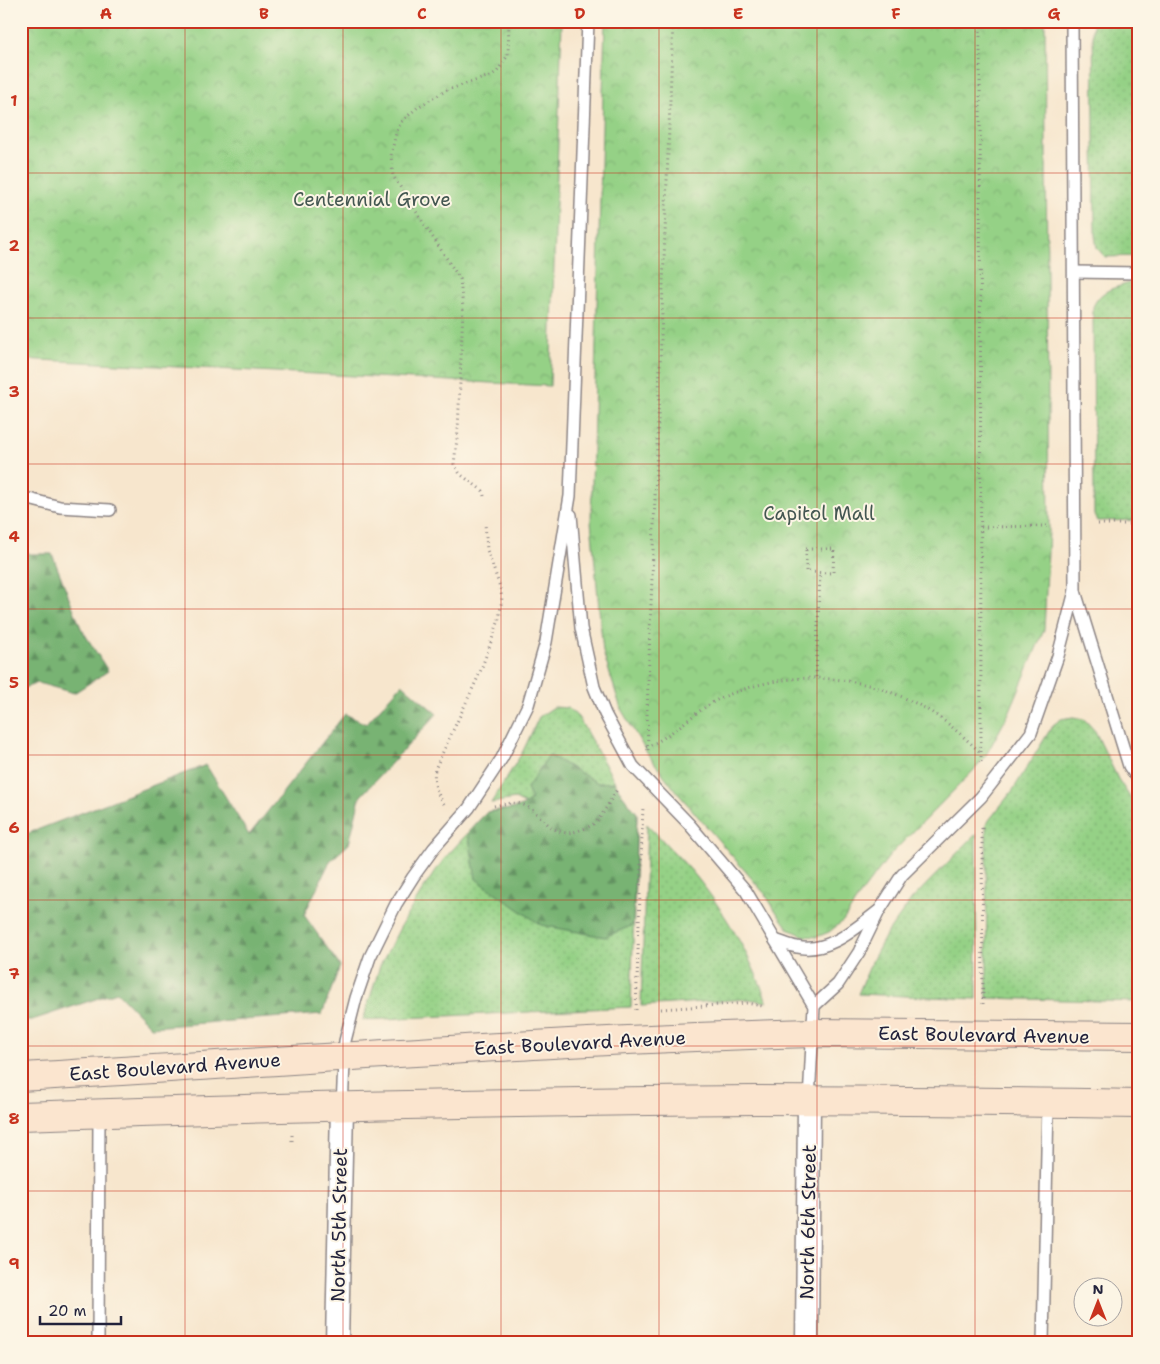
<svg xmlns="http://www.w3.org/2000/svg" width="1160" height="1364" font-family="'Shantell Sans',sans-serif">
  <defs>
    <pattern id="grass-dots" width="8" height="8" patternUnits="userSpaceOnUse" patternTransform="scale(1.25)"><rect width="8" height="8" fill="#95d186"/><path d="M2 2h.1M6 6h.1" fill="none" stroke="#80b375" stroke-width="1.8" stroke-linecap="round"/></pattern>
    <pattern id="forest-firs" width="22" height="20" patternUnits="userSpaceOnUse" patternTransform="scale(1.25)"><rect width="22" height="20" fill="#78b373"/><path d="M5 1l3.5 6h-7zM16 11l3.5 6h-7z" fill="#629160"/></pattern>
    <pattern id="park-crowns" width="20" height="18" patternUnits="userSpaceOnUse" patternTransform="scale(1.25)"><rect width="20" height="18" fill="#95d186"/><path d="M2 6a3 3 0 1 1 6 0M12 15a3 3 0 1 1 6 0" fill="none" stroke="#80b375"/></pattern>
  </defs>
  <rect width="100%" height="100%" fill="#fcf5e5"/>
  <filter id="ink" filterUnits="userSpaceOnUse"><feTurbulence type="fractalNoise" baseFrequency=".02" numOctaves="2"/><feDisplacementMap in="SourceGraphic" scale="10" xChannelSelector="R" yChannelSelector="G"/><feConvolveMatrix kernelMatrix="1 2 1 2 8 2 1 2 1" color-interpolation-filters="sRGB"/></filter>
  <filter id="wash" filterUnits="userSpaceOnUse"><feTurbulence type="fractalNoise" baseFrequency=".0096" numOctaves="4" result="noise"/><feDisplacementMap in="SourceGraphic" scale="20" xChannelSelector="R" yChannelSelector="G"/><feGaussianBlur stdDeviation="1.12" result="paint"/><feColorMatrix in="noise" values="0 0 0 0 0 0 0 0 0 0 0 0 0 0 0 0 0 1.4 0 .05"/><feComposite in="paint" operator="in"/></filter>
  <g filter="url(#wash)">
    <rect width="100%" height="100%" fill="#f7e6cd"/>
    <g fill="url(#grass-dots)" stroke="#5c7a60">
      <path d="M1093 21H1139V256L1105 257 1097 248 1095 236Z"/>
      <path d="M1130 283H1139V520L1097 521 1094 515 1093 307C1100 290 1114 288 1130 283Z"/>
      <path d="M554 707 568 708 578 717 615 782 602 804 527 805 515 799 491 803 522 753 539 717Z"/>
      <path d="M1073 717 1084 719 1095 731 1118 779 1139 811V1002L987 998 986 824 1013 790 1053 725 1061 719Z"/>
      <path d="M499 810 637 813 631 1007 363 1020 380 966 404 920 425 886 444 859 487 812Z"/>
      <path d="M647 824C661 839 676 854 690 869 723 908 750 954 767 1002L748 999 641 1006Z"/>
      <path d="M976 834 977 999 858 994 872 961 886 935 912 899Z"/>
    </g>
    <g fill="url(#forest-firs)" stroke="#4d6a57">
      <path d="M21 546 30 554H52L81 628 108 671 74 693 38 683 21 689Z"/>
      <path d="M402 684 437 714 360 797 349 844 330 861 304 915 340 966 322 1014 151 1027 117 992 32 1020H21V836L206 765 249 835 345 714 366 724Z"/>
      <path d="M549 755 598 783 615 782 621 793 637 813 633 925 605 937 541 925 476 879 468 832 487 812C501 809 522 811 531 799L527 788Z"/>
    </g>
    <g fill="url(#park-crowns)" stroke="#5c7a60">
      <path d="M21 21H562L550 386 21 359Z"/>
      <path d="M605 21H1045L1049 531 1044 630 1009 713 986 755 976 768 891 854 862 892 843 921 829 932 817 937 804 936 789 929 779 916 765 894 675 790 647 753 621 709 603 652 591 521Z"/>
    </g>
  </g>
  <g filter="url(#ink)">
    <g fill="none" stroke-linecap="round" stroke-linejoin="round">
      <g stroke="#8c8484" stroke-width="14">
        <g id="service">
          <path d="M1074 272 1139 273"/>
          <path d="M21 497 60 507 110 510"/>
          <path d="M571 515 581 628 594 687 605 714 633 766 689 824 746 891 814 1006 809 1100"/>
          <path d="M1075 591 1129 766 1139 780"/>
          <path d="M775 940C782 942 790 946 797 947 827 954 855 929 877 912"/>
          <path d="M814 1006 838 984 859 952 879 911 902 875 981 797 1031 733 1058 656 1075 591 1072 21"/>
          <path d="M342 1107 345 1041 356 998 370 957 396 904 413 877 434 848 469 808 502 758 528 705 546 642 570 496 588 21"/>
          <path d="M98 1343 99 1113"/>
          <path d="M1043 1343 1048 1103"/>
        </g>
      </g>
      <g stroke="#8c8484" stroke-width="25">
        <g id="minor">
          <path d="M337 1343 342 1107"/>
          <path d="M807 1343 809 1101"/>
        </g>
      </g>
      <g stroke="#8c8484" stroke-width="30">
        <g id="secondary">
          <path d="M21 1077C285 1062 549 1040 813 1033L1139 1036"/>
          <path d="M21 1116C266 1107 512 1102 757 1100 884 1100 1011 1102 1139 1104"/>
        </g>
      </g>
      <g stroke="#8c8484" stroke-width="3" stroke-dasharray="1 4" stroke-linecap="butt">
        <path d="M980 21 981 762"/>
        <path d="M484 496 483 491 460 474 454 464 458 431 463 308 460 279 393 176 391 155 396 133 401 122 418 107 447 90 490 76 497 72 508 55 509 21"/>
        <path d="M1098 524H1139"/>
        <path d="M981 527 1049 526"/>
        <path d="M806 549H834L833 573 806 572Z"/>
        <path d="M816 677 820 573"/>
        <path d="M646 747C672 737 693 712 719 699 788 667 866 672 931 712 949 723 965 738 981 753"/>
        <path d="M648 750 647 711 673 21"/>
        <path d="M444 804C436 792 433 783 435 769L479 675 499 620 502 598 500 587 487 550 485 523"/>
        <path d="M494 806C503 804 512 802 521 804 543 811 550 840 577 831 584 829 592 826 597 821 605 812 611 798 618 788"/>
        <path d="M982 828 983 1005"/>
        <path d="M661 1009 747 1003 762 1006"/>
        <path d="M636 1010 643 806"/>
        <path d="M292 1135V1145"/>
      </g>
      <use href="#service" stroke="#fff" stroke-width="11"/>
      <use href="#minor" stroke="#fff" stroke-width="22"/>
      <use href="#secondary" stroke="#fbe5cf" stroke-width="28"/>
    </g>
  </g>
  <path fill="none" stroke="#c8321e" stroke-width="1" stroke-opacity="0.55" d="M185 21V1343M343 21V1343M501 21V1343M659 21V1343M817 21V1343M975 21V1343M21 173H1139M21 318H1139M21 464H1139M21 609H1139M21 755H1139M21 900H1139M21 1046H1139M21 1191H1139"/>
  <g text-anchor="middle" dominant-baseline="central" stroke-width="4" stroke-linejoin="round" paint-order="stroke">
    <g font-size="19" fill="#445752" stroke="#fcf5e5">
      <text x="372" y="199">Centennial Grove</text>
      <text x="819" y="513">Capitol Mall</text>
    </g>
    <g font-size="19" fill="#22223b" stroke="#fcf5e5">
      <text transform="translate(984 1035) rotate(1)">East Boulevard Avenue</text>
      <text transform="translate(580 1043) rotate(-3)">East Boulevard Avenue</text>
      <text transform="translate(175 1067) rotate(-4)">East Boulevard Avenue</text>
      <text transform="translate(808 1222) rotate(-89)">North 6th Street</text>
      <text transform="translate(339 1225) rotate(-89)">North 5th Street</text>
    </g>
  </g>
  <rect width="1160" height="1364" fill="none" stroke="#fcf5e5" stroke-width="55"/>
  <g transform="translate(1098 1302)"><circle r="24" fill="#fcf5e5" stroke="#a5a1a1"/>
  <path d="M0-4L9 19L0 12L-9 19Z" fill="#c8321e"/>
  <text y="-8" font-size="14" font-weight="bold" text-anchor="middle" fill="#22223b">N</text>
  </g>
  <path d="M40 1316v8h81v-8" fill="none" stroke="#22223b" stroke-width="2.5"/>
  <text x="48" y="1316" font-size="15" fill="#22223b" stroke="#fcf5e5" stroke-width="4" paint-order="stroke">20 m</text>
  <rect x="28" y="28" width="1104" height="1308" fill="none" stroke="#c8321e" stroke-width="2"/>
  <g font-size="16" text-anchor="middle" font-weight="bold" fill="#c8321e">
    <text x="106" y="19">A</text>
    <text x="264" y="19">B</text>
    <text x="422" y="19">C</text>
    <text x="580" y="19">D</text>
    <text x="738" y="19">E</text>
    <text x="896" y="19">F</text>
    <text x="1054" y="19">G</text>
    <text x="14" y="106">1</text>
    <text x="14" y="251">2</text>
    <text x="14" y="397">3</text>
    <text x="14" y="542">4</text>
    <text x="14" y="688">5</text>
    <text x="14" y="833">6</text>
    <text x="14" y="979">7</text>
    <text x="14" y="1124">8</text>
    <text x="14" y="1269">9</text>
  </g>
</svg>
